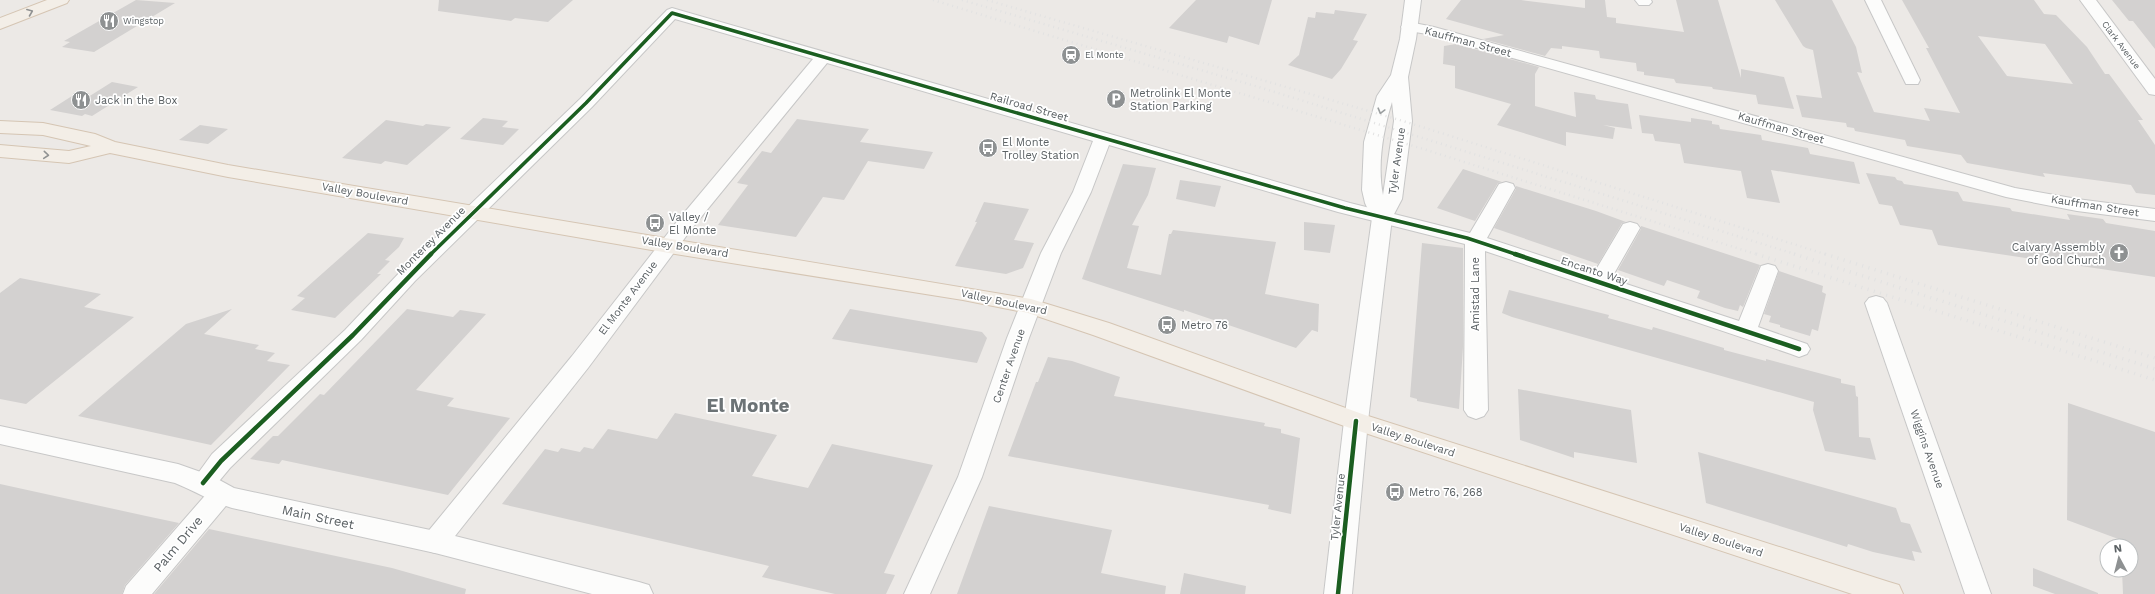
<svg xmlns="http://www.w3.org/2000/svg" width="2155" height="594" font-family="'Work Sans',sans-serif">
  <rect width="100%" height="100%" fill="#ece9e6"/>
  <g fill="#d3d1d0" fill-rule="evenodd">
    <path d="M136 0 175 3 94 52 62 47 70 42 64 41Z"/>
    <path d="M439 0H573L548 22 515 18 511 21 438 11Z"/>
    <path d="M1196 0H1272L1259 45 1229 36 1227 43 1169 28Z"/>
    <path d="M1461 0H1521L1585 8V0H1605L1607 17 1616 18V23L1684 32 1676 0H1718L1741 78V69L1784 77 1794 109 1758 104 1756 95 1713 89 1712 87 1676 83 1674 79 1644 75V72L1637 71 1636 63 1600 58 1599 51 1562 46V49L1551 48 1545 56 1483 39 1504 35 1446 19Z"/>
    <path d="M1775 0H1832L1856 47 1862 73 1857 72 1874 112 1930 121 1924 108 1960 113 1926 48H1929L1902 0H2034L2044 14 2056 15 2087 47 2105 74H2109L2143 120H2138L2155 145V195L2136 193 2131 185 2043 173 2045 177 1967 163 1961 155 1907 146 1905 140 1855 131 1854 128 1847 127 1846 123 1802 117 1796 95 1822 98 1813 50 1806 48 1803 46ZM1978 36 2045 44 2073 84 2007 76Z"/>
    <path d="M2112 0H2155V49L2133 21H2129Z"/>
    <path d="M1335 10 1367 14 1353 40 1358 41 1341 69 1332 79 1288 65 1299 55 1308 17 1315 18 1316 12 1334 14Z"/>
    <path d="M1456 44 1539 67 1535 74V106L1576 117 1574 92 1595 95 1596 99 1600 100 1628 104 1632 129 1603 125 1615 128 1613 139 1566 132V146L1497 125 1511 104 1455 88V66L1443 64 1444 46Z"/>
    <path d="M112 82 138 87 92 116 85 114 82 116 50 110 72 96 85 99Z"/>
    <path d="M1639 115 1691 122V118L1712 121V124L1719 125 1720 129 1761 135 1762 140 1808 148 1810 154 1854 162 1860 184 1771 170 1780 203 1747 198 1741 171 1684 163 1680 144 1655 141 1653 134 1642 133Z"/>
    <path d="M483 118 508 121 502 127 519 129 503 145 460 139Z"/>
    <path d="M797 119 869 129 860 142 933 152 924 169 868 161 844 200 823 197 796 237 718 225 748 185 737 183 762 151 771 153Z"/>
    <path d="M386 120 423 126 426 124 451 127 407 165 385 161 381 164 342 158Z"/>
    <path d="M200 125 228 129 208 144 179 140Z"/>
    <path d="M1123 164 1156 168 1148 195 1132 225 1139 226 1127 268 1161 275 1169 234H1171L1173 230 1276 242 1265 294 1319 304 1318 332 1312 330 1296 348 1184 310V312L1082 279Z"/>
    <path d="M1463 169 1502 182 1498 183 1475 221 1437 208Z"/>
    <path d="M1866 173 1895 177 1897 180 1902 181 1904 184 1958 192 1963 201 2010 208 2012 211 2070 220 2067 214 2103 219 2106 223 2155 231V277L1938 245 1932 230 1900 225 1892 206 1879 204Z"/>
    <path d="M1180 180 1221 186 1215 207 1176 199Z"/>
    <path d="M1516 186 1596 211 1626 222 1622 223 1598 264 1494 228 1516 189Z"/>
    <path d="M984 202 1029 209 1014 240 1034 243 1023 268 1006 274 955 266 977 222H975Z"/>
    <path d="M1304 222 1335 225 1330 253 1304 250Z"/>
    <path d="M1641 226 1760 265 1743 307 1740 305 1738 311 1725 308 1697 298 1700 291 1667 280 1664 286 1618 270 1641 229Z"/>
    <path d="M368 233 404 238 399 247 385 260 390 261 377 274H381L335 318 291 310 305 298 297 296Z"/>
    <path d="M1422 243 1463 248V347L1459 409 1417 401V399L1410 397Z"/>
    <path d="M1779 271 1823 286 1822 292 1826 294 1818 331 1812 329 1810 336 1780 327V325L1769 322 1771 316 1764 314Z"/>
    <path d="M20 278 101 294 84 307 134 317 26 404 0 399V293Z"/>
    <path d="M1509 290 1609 315 1608 318 1652 330 1653 327 1677 334 1724 348V350L1766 361V359L1841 379V383L1855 386 1856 396 1858 397 1859 437 1870 438 1876 460 1825 451 1813 410 1814 402 1512 317 1502 313Z"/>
    <path d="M232 309 204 334 259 345 255 349 275 353 267 361 290 365 211 445 78 416 186 324Z"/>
    <path d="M407 309 453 317 460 310 486 314 416 390 454 398 447 406 510 418 448 495 282 460 279 464 250 459 273 436H278L320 394 324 395Z"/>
    <path d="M850 309 982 332 987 338 977 363 832 339Z"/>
    <path d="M1048 357 1072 361 1120 377 1114 396 1265 423 1264 426 1281 429V433L1300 438 1291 514 1268 509 1269 505 1008 456 1036 382H1038Z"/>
    <path d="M1518 389 1631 410 1637 463 1574 452V458L1520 440Z"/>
    <path d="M2068 403 2155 432V594H2123L2122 570H2131V546H2121V540L2067 520Z"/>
    <path d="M675 413 777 435 752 476 808 488 832 444 933 465 884 573 895 575 886 594H835L762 577 769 566 502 504 545 449 558 452 561 448 580 452 584 447 593 449 608 429 657 439Z"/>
    <path d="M1698 452 1896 508 1901 522 1910 524 1922 553 1912 551 1915 561 1873 552 1848 544 1847 547 1706 503Z"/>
    <path d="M0 484 146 516 179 523 125 585 122 594H0Z"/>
    <path d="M989 506 1112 530 1101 573 1166 586 1165 594H957Z"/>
    <path d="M209 529 392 568 466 589 465 594H154Z"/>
    <path d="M2033 568 2098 593V594H2055L2033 586Z"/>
    <path d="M1184 573 1246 586 1245 594H1180Z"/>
  </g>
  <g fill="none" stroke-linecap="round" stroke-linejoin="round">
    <g stroke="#c7c7c7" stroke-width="2">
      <g id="minor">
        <path d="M1635 0H1651L1652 2 1649 5H1639Z"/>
        <path d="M1865 0H1881L1920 80 1918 84H1906L1904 80Z"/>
        <path d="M2080 0H2096L2155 79V95L2149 94Z"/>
        <path d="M672 8 1350 203 1470 233 1499 184 1506 182 1513 184 1515 188 1487 238 1594 273 1623 224 1630 222 1637 224 1640 228 1611 279 1739 321 1761 266 1768 264 1775 266 1778 271 1758 327 1807 344 1810 349 1807 354 1799 357 1791 354 1485 251 1488 410 1484 416 1476 419 1468 416 1464 410 1465 244 1338 212 1109 145 1091 192 1061 253 1029 338 982 477 930 594H904L958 477 1007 338 1041 253 1073 192 1093 141 827 63 693 227 588 368 444 550 435 553 426 550 422 542 426 534 572 356 679 219 813 59 675 19 592 107 415 281 361 340 230 468 215 486 221 484 230 487 233 494 230 501 152 594H123L126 586 209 491 203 493 194 490 191 483 212 454 345 330 401 271 580 99 667 10Z"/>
        <path d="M1409 22 1434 27 2015 188 2077 199 2155 209V221L2077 211 2006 197 1427 34 1403 30 1401 27 1403 24Z"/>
        <path d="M1876 296 1883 298 1887 303 1991 594H1965L1865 303 1869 298Z"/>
      </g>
    </g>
    <g stroke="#c7c7c7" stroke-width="2">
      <path id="tertiary" d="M0 426 178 464 212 476 234 488 435 531 639 582 649 585 653 594H592L435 553 232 508C212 502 195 491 175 483L0 444Z"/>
    </g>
    <g stroke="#c7c7c7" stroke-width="2">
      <path id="secondary" d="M1405 0H1421L1416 39 1408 77 1412 121 1402 199 1392 218 1368 421 1352 594H1324L1344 421 1372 218 1365 203 1362 190 1364 142 1377 96 1391 75 1400 39ZM1392 102 1394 121 1383 195C1377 166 1383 130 1392 102Z"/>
    </g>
    <g stroke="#d5c5b3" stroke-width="2">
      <g id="primary">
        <path d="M47 0H69L67 3 0 29V18Z"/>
        <path d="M0 121 43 123 95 134 115 142 228 165 1031 299 1109 323 1365 415 1889 582 1899 585 1903 594H1852L1347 427 1093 335 1028 313 963 300 669 253 228 177 110 153 69 163 0 157V145L69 151 91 146 43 135 0 133Z"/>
      </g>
    </g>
    <use href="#minor" fill="#fcfcfb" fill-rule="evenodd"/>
    <use href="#tertiary" fill="#fcfcfb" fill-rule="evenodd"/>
    <use href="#secondary" fill="#fcfcfb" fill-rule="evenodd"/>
    <use href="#primary" fill="#f3eee7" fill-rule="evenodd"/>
    <g stroke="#e2e2e2" stroke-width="2.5" stroke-dasharray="1 4" stroke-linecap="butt">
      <path d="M933 0 1420 148 1759 255"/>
      <path d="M962 0 1262 88 1798 255"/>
      <path d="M987 0 1403 121 1828 255"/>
    </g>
    <g stroke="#e2e2e2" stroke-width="3.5" stroke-dasharray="1 5.5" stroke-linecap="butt">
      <path d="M1756 254 2155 380"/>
      <path d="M1794 254 2155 369"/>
      <path d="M1825 254 2155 358"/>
    </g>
    <g stroke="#fff" stroke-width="5.5">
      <path id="cycleway-far1" d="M430 255 586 103 672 13 1345 208 1467 238 1518 255"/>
    </g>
    <g stroke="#fff" stroke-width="7">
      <g id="cycleway">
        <path d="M1515 254 1799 349"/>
        <path d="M203 483 221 461 353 335 431 254"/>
        <path d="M1338 594 1356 421"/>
      </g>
    </g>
    <use href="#cycleway-far1" stroke="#1b5e20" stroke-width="3.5"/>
    <use href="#cycleway" stroke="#1b5e20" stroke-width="4.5"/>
  </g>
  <defs><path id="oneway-chevron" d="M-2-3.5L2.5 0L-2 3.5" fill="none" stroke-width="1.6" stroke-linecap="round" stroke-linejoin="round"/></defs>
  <g stroke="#909292">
    <use href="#oneway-chevron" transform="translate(30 12) rotate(-22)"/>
    <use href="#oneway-chevron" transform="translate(46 155) rotate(5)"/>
  </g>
  <use stroke="#9b9fa0" href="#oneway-chevron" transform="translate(1381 111) rotate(105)"/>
  <defs>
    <g id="restaurant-disc" transform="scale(1)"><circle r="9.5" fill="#8e9192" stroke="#fff"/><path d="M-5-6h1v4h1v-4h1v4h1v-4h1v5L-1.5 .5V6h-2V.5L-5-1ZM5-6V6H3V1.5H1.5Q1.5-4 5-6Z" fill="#fff"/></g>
    <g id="station-disc" transform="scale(1)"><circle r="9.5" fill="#8e9192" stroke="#fff"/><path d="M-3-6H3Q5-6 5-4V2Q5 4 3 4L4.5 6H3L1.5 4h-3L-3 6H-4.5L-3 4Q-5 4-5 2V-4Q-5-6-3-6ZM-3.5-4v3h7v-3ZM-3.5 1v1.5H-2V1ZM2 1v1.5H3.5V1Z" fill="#fff"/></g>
    <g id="parking-disc" transform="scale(1)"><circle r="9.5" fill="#8e9192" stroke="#fff"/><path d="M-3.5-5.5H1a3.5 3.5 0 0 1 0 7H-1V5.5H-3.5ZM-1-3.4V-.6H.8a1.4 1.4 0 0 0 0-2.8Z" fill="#fff"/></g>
    <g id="bus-disc" transform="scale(1)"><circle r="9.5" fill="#8e9192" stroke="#fff"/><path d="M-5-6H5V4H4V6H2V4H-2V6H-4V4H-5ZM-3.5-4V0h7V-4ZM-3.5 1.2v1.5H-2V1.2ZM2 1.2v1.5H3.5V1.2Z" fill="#fff"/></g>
    <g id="church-disc" transform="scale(1)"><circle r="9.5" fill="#8e9192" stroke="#fff"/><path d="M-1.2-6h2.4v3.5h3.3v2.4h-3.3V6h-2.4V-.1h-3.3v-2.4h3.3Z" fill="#fff"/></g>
  </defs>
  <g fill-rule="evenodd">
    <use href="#restaurant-disc" x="109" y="21"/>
    <use href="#station-disc" x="1071" y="55"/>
    <use href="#parking-disc" x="1116" y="99"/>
    <use href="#restaurant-disc" x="81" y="100"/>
    <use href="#bus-disc" x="988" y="148"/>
    <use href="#bus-disc" x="655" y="223"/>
    <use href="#church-disc" x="2119" y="253"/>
    <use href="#bus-disc" x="1167" y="325"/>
    <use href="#bus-disc" x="1395" y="492"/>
  </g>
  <g text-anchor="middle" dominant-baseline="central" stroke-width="3.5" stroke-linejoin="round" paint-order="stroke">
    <g font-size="9" fill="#5b6164" stroke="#fff" text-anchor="start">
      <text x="123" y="21">Wingstop</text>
      <text x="1085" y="55">El Monte</text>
    </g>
    <g font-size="9" fill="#5b6164" stroke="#fff">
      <text transform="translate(2121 45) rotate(53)">Clark Avenue</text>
    </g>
    <g font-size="11" fill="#5b6164" stroke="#fff">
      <text transform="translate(1468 42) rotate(15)">Kauffman Street</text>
      <text transform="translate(1029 107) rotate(16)">Railroad Street</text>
      <text transform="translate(1781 128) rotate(16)">Kauffman Street</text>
      <text transform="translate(1397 161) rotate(-82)">Tyler Avenue</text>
      <text transform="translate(365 194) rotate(10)">Valley Boulevard</text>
      <text transform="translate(2095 206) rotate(9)">Kauffman Street</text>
      <text transform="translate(431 241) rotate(-45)">Monterey Avenue</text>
      <text transform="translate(685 247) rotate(9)">Valley Boulevard</text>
      <text transform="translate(1594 271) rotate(18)">Encanto Way</text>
      <text transform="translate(1475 294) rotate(-90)">Amistad Lane</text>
      <text transform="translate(628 298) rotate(-53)">El Monte Avenue</text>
      <text transform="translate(1004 302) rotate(12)">Valley Boulevard</text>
      <text transform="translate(1009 366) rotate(-71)">Center Avenue</text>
      <text transform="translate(1413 440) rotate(18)">Valley Boulevard</text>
      <text transform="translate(1927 449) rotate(71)">Wiggins Avenue</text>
      <text transform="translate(1338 507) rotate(-84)">Tyler Avenue</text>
      <text transform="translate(1721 540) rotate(18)">Valley Boulevard</text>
    </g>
    <g font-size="11" fill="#5b6164" stroke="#fff" text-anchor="start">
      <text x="1130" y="93">Metrolink El Monte<tspan x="1130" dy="13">Station Parking</tspan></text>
      <text x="95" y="100">Jack in the Box</text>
      <text x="1002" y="142">El Monte<tspan x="1002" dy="13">Trolley Station</tspan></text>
      <text x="669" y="217">Valley /<tspan x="669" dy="13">El Monte</tspan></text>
      <text x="2105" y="247" text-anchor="end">Calvary Assembly<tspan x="2105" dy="13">of God Church</tspan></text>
      <text x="1181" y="325">Metro 76</text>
      <text x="1409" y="492">Metro 76, 268</text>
    </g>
    <g font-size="13" fill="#5b6164" stroke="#fff">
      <text transform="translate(318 517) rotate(12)">Main Street</text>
      <text transform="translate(178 544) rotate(-50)">Palm Drive</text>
    </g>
    <g font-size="19" font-weight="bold" fill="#6c7376" stroke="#fff">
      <text x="748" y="405">El Monte</text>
    </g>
  </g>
  <g transform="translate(2119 558) rotate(353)"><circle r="19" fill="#ffffff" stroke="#bdc0c1"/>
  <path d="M0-3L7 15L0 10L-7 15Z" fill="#8e9192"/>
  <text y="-6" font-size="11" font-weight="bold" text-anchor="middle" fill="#5b6164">N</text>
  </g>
</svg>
